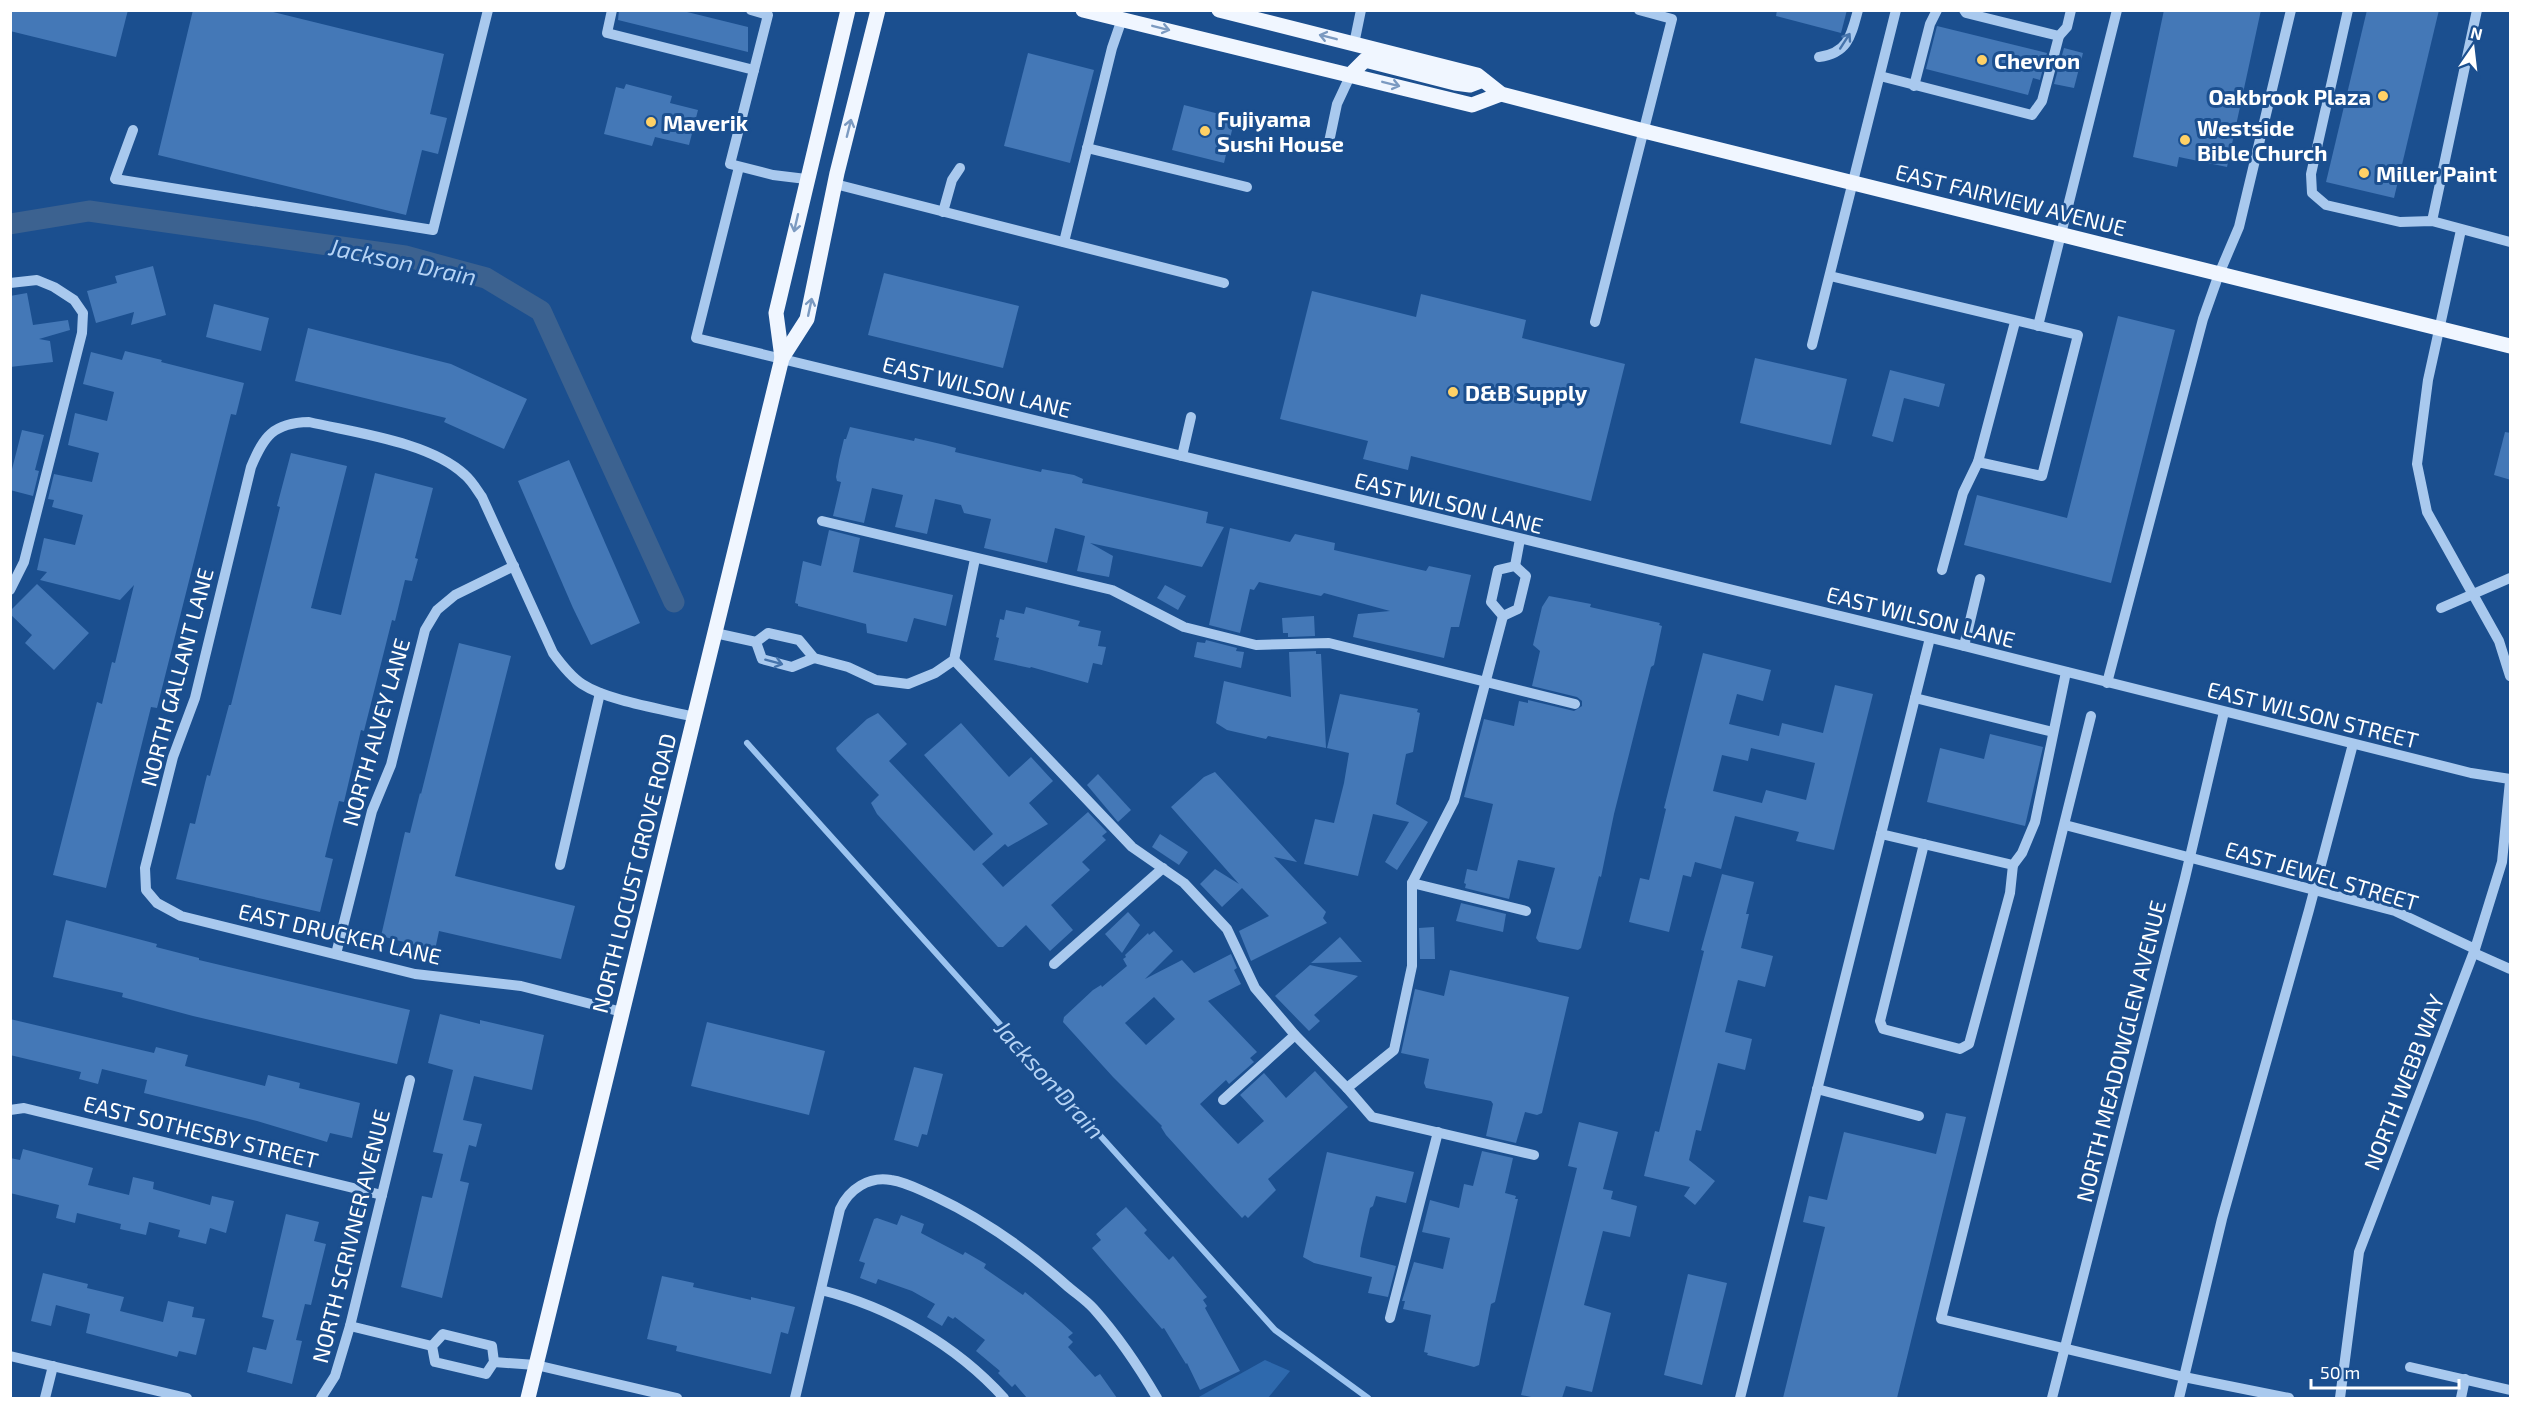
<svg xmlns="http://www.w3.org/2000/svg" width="2521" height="1409" font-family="'Exo 2',sans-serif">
  <rect width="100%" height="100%" fill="#1b4f8f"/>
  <path fill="#2e69ad" d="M1265 1360 1290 1371 1268 1398H1197Z"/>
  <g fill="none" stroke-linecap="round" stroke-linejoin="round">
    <path stroke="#9cc4f0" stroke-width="6" d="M747 743 1275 1330 1368 1398"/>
    <path stroke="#3c6290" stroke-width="21" d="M10 224 89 211 405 256 486 278 541 311 674 602"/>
  </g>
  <g fill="#4478b7" fill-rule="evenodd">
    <path d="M10 10H128L116 57 10 31Z"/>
    <path d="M193 10H265L444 54 430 114 447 118 438 154 422 150 406 215 158 155Z"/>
    <path d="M619 10H679L748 27V52L618 20Z"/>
    <path d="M1777 10H1847L1841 33 1776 16Z"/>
    <path d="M2164 10H2261L2227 167 2179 157 2177 167 2133 157Z"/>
    <path d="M2367 10H2439L2394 198 2326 182Z"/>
    <path d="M1937 26 2047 53 2040 80 2033 78 2028 95 1926 69Z"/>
    <path d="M2064 48 2083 53 2074 88 2054 84Z"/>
    <path d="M1028 53 1094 70 1070 163 1004 146Z"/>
    <path d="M626 84 672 96 670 103 698 110 689 145 655 137 652 146 604 134 616 87 624 89Z"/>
    <path d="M1184 105 1235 118 1224 163 1172 150Z"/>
    <path d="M153 266 166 315 131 325 134 312 96 323 87 291 117 283 115 276Z"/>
    <path d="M884 273 1019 306 1003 368 868 335Z"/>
    <path d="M1312 291 1416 317 1421 294 1526 320 1522 338 1625 364 1591 501 1411 456 1408 470 1363 459 1368 441 1280 419Z"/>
    <path d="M27 293 33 325 68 320 70 330 39 339 50 341 53 362 10 367V296Z"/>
    <path d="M214 304 269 318 261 351 206 337Z"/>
    <path d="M2118 316 2175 330 2111 583 1964 545 1977 495 2067 518Z"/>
    <path d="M308 328 451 364 527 399 504 449 444 422 446 418 295 381Z"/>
    <path d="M125 351 162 360 161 362 244 383 236 415 231 414 157 708 151 707 106 888 53 875 97 702 102 704 112 662 115 663 134 585 120 600 40 580 47 572 37 570 44 538 75 545 83 515 52 507 54 500 48 499 54 474 92 482 99 453 68 445 75 413 107 421 114 392 83 384 91 352 122 360Z"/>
    <path d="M1755 358 1847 379 1831 445 1740 423Z"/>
    <path d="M1890 370 1945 384 1939 407 1904 398 1893 442 1872 436Z"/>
    <path d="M850 427 914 441 915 438 945 445 956 448 955 452 1041 472 1042 469 1074 475 1083 479 1082 483 1208 512 1206 523 1224 527 1202 567 1090 543 1113 556 1109 577 1077 571 1085 536 1055 528 1047 563 984 548 991 519 964 513 961 505 935 499 927 534 895 527 903 495 872 488 864 523 833 516 841 482 837 481 836 477 839 460 844 439H846Z"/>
    <path d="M22 430 44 435 35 470 39 471 33 496 10 490V477Z"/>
    <path d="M2505 432 2511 433V480L2494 475Z"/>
    <path d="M291 453 347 466 311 608 341 615 375 473 433 488 415 558 418 559 412 581 405 580 395 621 392 620 364 731 361 730 344 802 339 801 325 857 333 859 320 912 176 879 190 823 195 824 207 775 210 776 229 705H231L280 507 277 506Z"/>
    <path d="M569 460 640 623 591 645 573 608 518 481Z"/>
    <path d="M1230 528 1290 542 1295 534 1335 543 1334 550 1426 571 1429 566 1471 575 1459 627H1451L1444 658 1353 637 1358 614 1390 611 1324 593 1321 596 1259 582 1254 590 1250 589 1240 633 1209 625Z"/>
    <path d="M829 530 860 538 853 572 953 595 946 626 914 618 907 642 867 633 866 624 798 606V604L795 603 803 561 821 566Z"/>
    <path d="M37 584 89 633 54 670 25 643 32 635 10 614V611Z"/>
    <path d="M1165 585 1186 596 1178 610 1157 598Z"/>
    <path d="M1549 596 1591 604 1590 607 1660 623 1659 625 1662 626 1654 665 1651 667 1614 814 1601 877 1599 876 1581 948 1578 950 1539 942 1536 938 1555 868 1518 860 1509 899 1465 888 1466 884 1464 883 1467 869 1477 871 1493 804 1464 797 1484 719 1514 726 1519 701 1528 703V700L1574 711 1582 706V701L1577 697 1532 686 1540 651 1533 645 1542 607Z"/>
    <path d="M1026 607 1080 621 1078 626 1101 631 1098 646 1106 647 1102 665 1093 663 1088 683 1031 667 1030 668 994 660 999 638 996 637 1000 619 1004 620 1006 610 1024 614Z"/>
    <path d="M1314 616 1315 636 1288 637V633H1283L1282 618Z"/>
    <path d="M1206 640 1237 648 1236 651 1244 652 1241 668 1194 657 1197 642 1205 643Z"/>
    <path d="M459 643 511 656 455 876 575 906 561 959 439 931 435 950 381 936 405 832 410 833 420 793 421 794Z"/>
    <path d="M1316 651V654H1321L1326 748 1268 736 1266 739 1227 730 1216 723 1224 681 1291 697 1289 652Z"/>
    <path d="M1703 653 1771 670 1763 701 1737 694 1729 724 1779 736 1782 723 1823 733 1835 685 1873 694 1834 850 1796 841 1799 832 1735 816 1721 869 1695 862 1691 877 1683 875 1669 932 1629 922 1640 878 1649 880 1666 809 1664 808ZM1751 748 1815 763 1806 800 1766 790 1762 803 1713 791 1722 755 1748 761Z"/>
    <path d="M1340 694 1418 709 1417 712 1420 713 1413 752 1406 754 1396 804 1428 822 1397 870 1385 862 1409 822 1373 814 1358 876 1304 864 1315 819 1334 823 1344 783 1349 753 1327 748Z"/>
    <path d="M878 713 907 744 889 761 974 851 993 834 924 755 961 723 1009 777 1031 757 1053 781 1029 803 1048 824 1008 847 1005 844 982 864 1003 887 1088 812 1107 832 1102 836 1106 840 1082 862 1090 870 1051 905 1073 930 1050 951 1026 925 1003 947H998L877 814 871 803 879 795 837 751 836 748 867 719Z"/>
    <path d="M1990 734 2043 747 2025 826 1927 802 1940 748 1984 759Z"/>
    <path d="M1215 772 1297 862 1274 857 1326 912 1323 918 1327 923 1251 961 1239 931 1269 916 1242 888 1222 907 1200 884 1215 869 1239 884 1171 807 1204 777Z"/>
    <path d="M1098 774 1131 810 1118 822 1087 785Z"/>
    <path d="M1160 834 1188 852 1179 865 1152 847Z"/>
    <path d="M1722 874 1754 882 1746 914H1749L1741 948 1773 956 1765 987 1738 980 1725 1032 1752 1039 1745 1070 1718 1063 1701 1131 1696 1130 1689 1160 1715 1181 1695 1205 1684 1196 1690 1187 1644 1176 1655 1131 1659 1132 1704 951 1701 950Z"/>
    <path d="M1461 903 1506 914 1503 932 1456 921Z"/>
    <path d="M1128 912 1140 925 1122 953 1105 934Z"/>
    <path d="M66 920 157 944 156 947 199 958V960L410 1010 397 1064 193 1016 122 997 123 993 53 977Z"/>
    <path d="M1434 927 1435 959H1420L1419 928Z"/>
    <path d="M1154 931 1173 951 1145 979 1182 960 1194 973 1231 954 1237 968 1234 970 1241 984 1208 1001 1257 1052 1250 1058 1254 1062 1229 1084 1226 1080 1200 1104 1238 1144 1264 1121 1240 1095 1264 1073 1286 1098 1315 1071 1348 1107 1268 1179 1276 1190 1248 1218 1245 1215 1242 1218 1215 1189 1166 1135 1161 1127 1162 1126 1113 1077 1063 1022 1064 1017 1093 990 1101 985 1102 987 1127 966 1123 959 1126 957 1125 955 1148 933 1149 935ZM1154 997 1175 1019 1146 1045 1125 1023Z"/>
    <path d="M1340 937 1362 962 1311 963Z"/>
    <path d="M1310 965 1358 976 1314 1015 1320 1021 1309 1031 1275 996Z"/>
    <path d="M1450 970 1569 997 1542 1113 1537 1115 1525 1112 1516 1143 1486 1136 1493 1104 1491 1101 1426 1088 1424 1083 1429 1059 1401 1053 1415 989 1444 996Z"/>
    <path d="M440 1014 480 1024V1020L544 1035 532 1090 474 1076 463 1120 482 1124 476 1147 469 1145 460 1181 469 1183 442 1298 401 1287 422 1196 432 1198 443 1154 433 1152 453 1070 428 1063Z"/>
    <path d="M10 1019 154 1053 156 1047 188 1055 185 1066 265 1086 268 1075 300 1083 299 1088 360 1103 352 1138 330 1133 327 1142 257 1121 144 1093 147 1080 102 1069 98 1084 79 1079 81 1072 10 1055Z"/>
    <path d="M707 1022 825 1051 809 1115 691 1086Z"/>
    <path d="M914 1067 943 1074 927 1135 922 1134 918 1147 894 1140Z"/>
    <path d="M1946 1113 1966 1117 1897 1398H1783L1825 1227 1803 1222 1809 1196 1827 1200 1844 1132 1936 1154Z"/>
    <path d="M1579 1122 1618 1132 1603 1189 1613 1191 1611 1199 1637 1206 1630 1237 1603 1231 1584 1305 1611 1313 1592 1392 1566 1386 1562 1398H1536L1521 1395 1577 1168 1568 1166Z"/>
    <path d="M23 1149 93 1168 88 1185 129 1195 133 1177 154 1182 153 1189 210 1205 212 1196 234 1201 226 1233 210 1228 206 1244 178 1237 180 1230 149 1222 146 1235 120 1229 121 1224 77 1213 75 1223 56 1218 59 1205 10 1193V1158L20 1160Z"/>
    <path d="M1482 1151 1513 1158 1505 1193 1516 1196 1515 1199H1518L1495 1302 1491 1304 1479 1365 1474 1367 1427 1355 1428 1353 1424 1352 1431 1315 1403 1309 1405 1301H1402L1414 1262 1443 1269 1450 1238 1422 1232 1430 1200 1459 1208 1464 1184 1473 1186Z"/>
    <path d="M1327 1152 1414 1172 1406 1203 1376 1196 1373 1206 1370 1208 1361 1248 1360 1257 1396 1266 1388 1297 1368 1293 1372 1277 1314 1263 1303 1257Z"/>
    <path d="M1126 1207 1147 1230 1144 1233 1169 1260 1173 1256 1207 1297 1203 1300 1207 1306 1205 1308 1240 1371 1200 1390 1187 1363 1186 1364 1164 1328 1162 1329 1092 1248 1101 1240 1096 1234Z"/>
    <path d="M286 1214 319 1222 314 1241 326 1244 311 1305 305 1304 296 1340 302 1341 292 1384 247 1372 253 1347 266 1350 274 1320 262 1317Z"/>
    <path d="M901 1215 924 1224 921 1233 963 1255 965 1252 986 1264 984 1268 1023 1295 1025 1292 1061 1322 1073 1333 1068 1337 1073 1342 1068 1347 1095 1377 1100 1374 1117 1398H1027L1015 1384 1012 1387 998 1373 1000 1371 976 1351 985 1340 955 1317 953 1319 948 1316 942 1326 927 1317 935 1304 912 1291 878 1279 876 1284 860 1278 865 1263 859 1261 874 1219 877 1218 897 1225Z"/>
    <path d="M43 1273 88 1284 87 1288 124 1297 120 1311 163 1322 168 1301 194 1307 192 1317 205 1319 196 1355 179 1351 177 1357 86 1333 90 1314 56 1305 51 1326 31 1321Z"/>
    <path d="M1688 1274 1727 1283 1702 1385 1664 1375Z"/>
    <path d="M662 1276 694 1283 693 1287 751 1300V1297L795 1307 788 1334 781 1332 771 1374 676 1351 677 1346 647 1339Z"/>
  </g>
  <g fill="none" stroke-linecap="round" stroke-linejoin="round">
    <g stroke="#a9c9ee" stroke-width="10">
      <path d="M612 10 607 33 754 70"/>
      <path d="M751 10 768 15 730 164 773 175 806 179"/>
      <path d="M1964 10 1966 13 2059 36"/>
      <path d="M2348 10 2311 174 2312 193 2326 205 2400 222 2432 221 2510 242"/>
      <path d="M1354 44 1361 10"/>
      <path d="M1819 57C1848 53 1851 36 1858 10"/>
      <path d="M1880 76 2032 115 2042 101 2059 36 2067 27 2071 10"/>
      <path d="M1914 86 1930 24 1937 10"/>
      <path d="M133 130 115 179 433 230 488 10"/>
      <path d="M1329 142 1337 104 1351 74"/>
      <path d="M1087 148 1247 187"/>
      <path d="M739 167 696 338 1964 646 2471 773 2510 779"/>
      <path d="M835 184 1224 283"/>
      <path d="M943 212 952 180 960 168"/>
      <path d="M2432 221 2477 10"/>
      <path d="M2461 230 2428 380 2417 464 2427 512 2499 641 2510 676"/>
      <path d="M1064 242 1112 48 1122 19"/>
      <path d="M1830 276 2078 335 2042 476 1978 462 2015 322"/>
      <path d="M10 283 37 280 54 287 74 300 83 313 82 333 24 562 10 590"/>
      <path d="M1595 322 1672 19 1639 10"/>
      <path d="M2038 326 2117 10"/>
      <path d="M1812 345 1896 10"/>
      <path d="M1182 456 1191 417"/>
      <path d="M822 521 1112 590 1184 627 1256 645 1329 643 1575 704"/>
      <path d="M1515 566 1526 576 1518 609 1503 616 1491 602 1498 570Z"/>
      <path d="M1515 566 1520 539"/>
      <path d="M1942 570 1963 493 1978 462"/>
      <path d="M2441 608 2510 578"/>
      <path d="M715 633 756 642"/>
      <path d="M1964 646 1980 579"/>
      <path d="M814 658 799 640 768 633 756 642 762 659 792 667 814 658 848 667 876 680 908 684 935 673 954 660 975 559"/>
      <path d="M954 660 1132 847 1184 883 1227 929 1255 988 1295 1035 1347 1088 1372 1117 1534 1155"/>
      <path d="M2107 683 2203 319 2219 274 2239 227 2291 10"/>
      <path d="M1915 698 2053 732"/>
      <path d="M2091 716 1941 1319 2184 1377 2289 1398"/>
      <path d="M2065 825 2395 911 2475 949"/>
      <path d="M1881 834 2013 865 2022 853 2035 822 2066 672"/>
      <path d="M1924 844 1880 1021 1883 1029 1960 1049 1969 1044 2010 893 2013 865"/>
      <path d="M560 865 600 693"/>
      <path d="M1412 883 1526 911"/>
      <path d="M2474 953 2510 969"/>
      <path d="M336 954 372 811 391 765 425 630 437 610 455 595 514 566"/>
      <path d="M1054 964 1163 868"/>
      <path d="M622 1012 521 986 415 974 181 916 157 903 146 890 145 868 173 757 195 698 251 467C264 436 273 423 309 422 356 433 430 442 465 475 472 481 477 490 482 497L553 653C561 664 570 676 582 684 608 701 663 709 695 717"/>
      <path d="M1347 1088 1394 1050 1412 966V883L1454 801 1503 616"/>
      <path d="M1817 1089 1919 1116"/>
      <path d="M1223 1100 1295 1035"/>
      <path d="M10 1110 24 1108 382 1195"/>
      <path d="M821 1290C890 1307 956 1345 1004 1398"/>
      <path d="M1390 1318 1438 1132"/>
      <path d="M350 1326 432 1346"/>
      <path d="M443 1334 492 1346 494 1362 486 1374 435 1362 432 1346Z"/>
      <path d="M10 1356 187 1398"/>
      <path d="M494 1362 536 1365 677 1398"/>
      <path d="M2410 1367 2510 1390"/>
      <path d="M45 1398 53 1366"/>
      <path d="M321 1398 335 1376 350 1326 410 1080"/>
      <path d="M795 1398 840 1209C849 1189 869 1176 891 1180 906 1182 920 1190 934 1196 983 1219 1026 1249 1066 1285 1075 1293 1086 1300 1094 1309 1118 1336 1139 1367 1157 1398"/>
      <path d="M1740 1398 1930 638"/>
      <path d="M2052 1398 2185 878 2224 712"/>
      <path d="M2179 1398 2222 1219 2309 910 2353 744"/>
      <path d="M2340 1398 2359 1252 2475 949 2502 862 2510 781"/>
      <path d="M2461 1398 2465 1379"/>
    </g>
    <g stroke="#f0f6ff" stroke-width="15">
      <path d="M1083 10 1472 105 1501 94"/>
      <path d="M1219 10 1477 75 1501 94 1644 131 2510 346"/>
      <path d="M1351 74 1365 60 1455 83 1470 85 1483 80"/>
      <path d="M782 358 776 313 848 10"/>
      <path d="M528 1398 782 358 807 319 837 173 878 10"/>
    </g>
  </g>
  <defs><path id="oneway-shaft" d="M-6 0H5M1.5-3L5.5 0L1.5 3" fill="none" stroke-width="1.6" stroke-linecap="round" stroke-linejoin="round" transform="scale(1.5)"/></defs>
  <g stroke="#7b9ac1">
    <use href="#oneway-shaft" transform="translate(1161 28) rotate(14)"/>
    <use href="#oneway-shaft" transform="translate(1328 37) rotate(-166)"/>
    <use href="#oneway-shaft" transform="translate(1391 84) rotate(14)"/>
    <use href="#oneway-shaft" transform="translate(849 128) rotate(-76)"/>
    <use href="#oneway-shaft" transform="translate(796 223) rotate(103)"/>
    <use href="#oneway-shaft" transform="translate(810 307) rotate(-78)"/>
  </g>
  <g stroke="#4674ac">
    <use href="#oneway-shaft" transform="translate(1845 41) rotate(-57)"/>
    <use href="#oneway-shaft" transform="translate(774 662) rotate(15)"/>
  </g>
  <g fill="#ffd166" stroke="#1b4f8f" stroke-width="2">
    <circle cx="1982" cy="60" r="6"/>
    <circle cx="2383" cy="96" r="6"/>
    <circle cx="651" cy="122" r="6"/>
    <circle cx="1205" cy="131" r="6"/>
    <circle cx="2185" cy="140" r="6"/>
    <circle cx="2364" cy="173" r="6"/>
    <circle cx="1453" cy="392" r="6"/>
  </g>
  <g text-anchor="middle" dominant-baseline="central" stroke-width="6" stroke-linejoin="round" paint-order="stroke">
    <g font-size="22" font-weight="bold" fill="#fff" stroke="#1b4f8f" text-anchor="start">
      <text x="1994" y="60">Chevron</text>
      <text x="2371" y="96" text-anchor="end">Oakbrook Plaza</text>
      <text x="1217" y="118">Fujiyama<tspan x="1217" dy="25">Sushi House</tspan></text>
      <text x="663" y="122">Maverik</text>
      <text x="2197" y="127">Westside<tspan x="2197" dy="25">Bible Church</tspan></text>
      <text x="2376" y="173">Miller Paint</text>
      <text x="1465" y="392">D&amp;B Supply</text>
    </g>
    <g font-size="22" fill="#fff" stroke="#1b4f8f">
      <text transform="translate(2011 199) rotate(14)">EAST FAIRVIEW AVENUE</text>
      <text transform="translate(977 386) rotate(14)">EAST WILSON LANE</text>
      <text transform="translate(1449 502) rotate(14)">EAST WILSON LANE</text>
      <text transform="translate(1921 616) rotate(14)">EAST WILSON LANE</text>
      <text transform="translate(176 677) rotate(-75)">NORTH GALLANT LANE</text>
      <text transform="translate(2313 714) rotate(14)">EAST WILSON STREET</text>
      <text transform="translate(375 732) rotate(-74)">NORTH ALVEY LANE</text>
      <text transform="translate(633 873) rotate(-76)">NORTH LOCUST GROVE ROAD</text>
      <text transform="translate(2322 875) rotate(16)">EAST JEWEL STREET</text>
      <text transform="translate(340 933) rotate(13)">EAST DRUCKER LANE</text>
      <text transform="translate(2120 1051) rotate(-76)">NORTH MEADOWGLEN AVENUE</text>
      <text transform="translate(2403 1082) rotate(-69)">NORTH WEBB WAY</text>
      <text transform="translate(201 1131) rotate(14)">EAST SOTHESBY STREET</text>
      <text transform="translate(350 1236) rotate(-76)">NORTH SCRIVNER AVENUE</text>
    </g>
    <g font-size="24" font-style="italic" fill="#b5d3f5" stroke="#1b4f8f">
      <text transform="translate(403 261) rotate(12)">Jackson Drain</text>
      <text transform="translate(1050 1079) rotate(48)">Jackson Drain</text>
    </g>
  </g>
  <rect width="2521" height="1409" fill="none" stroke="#ffffff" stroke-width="24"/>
  <g transform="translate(2473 48) rotate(14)" stroke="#1b4f8f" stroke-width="4.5" paint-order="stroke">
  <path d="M0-4.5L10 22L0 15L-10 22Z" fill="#ffffff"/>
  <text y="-9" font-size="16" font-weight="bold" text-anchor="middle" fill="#ffffff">N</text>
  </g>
  <path d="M2311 1379v9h148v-9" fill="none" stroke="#ffffff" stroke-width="3"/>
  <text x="2320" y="1379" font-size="18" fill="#ffffff" stroke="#1b4f8f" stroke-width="4.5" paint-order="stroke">50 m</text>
</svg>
